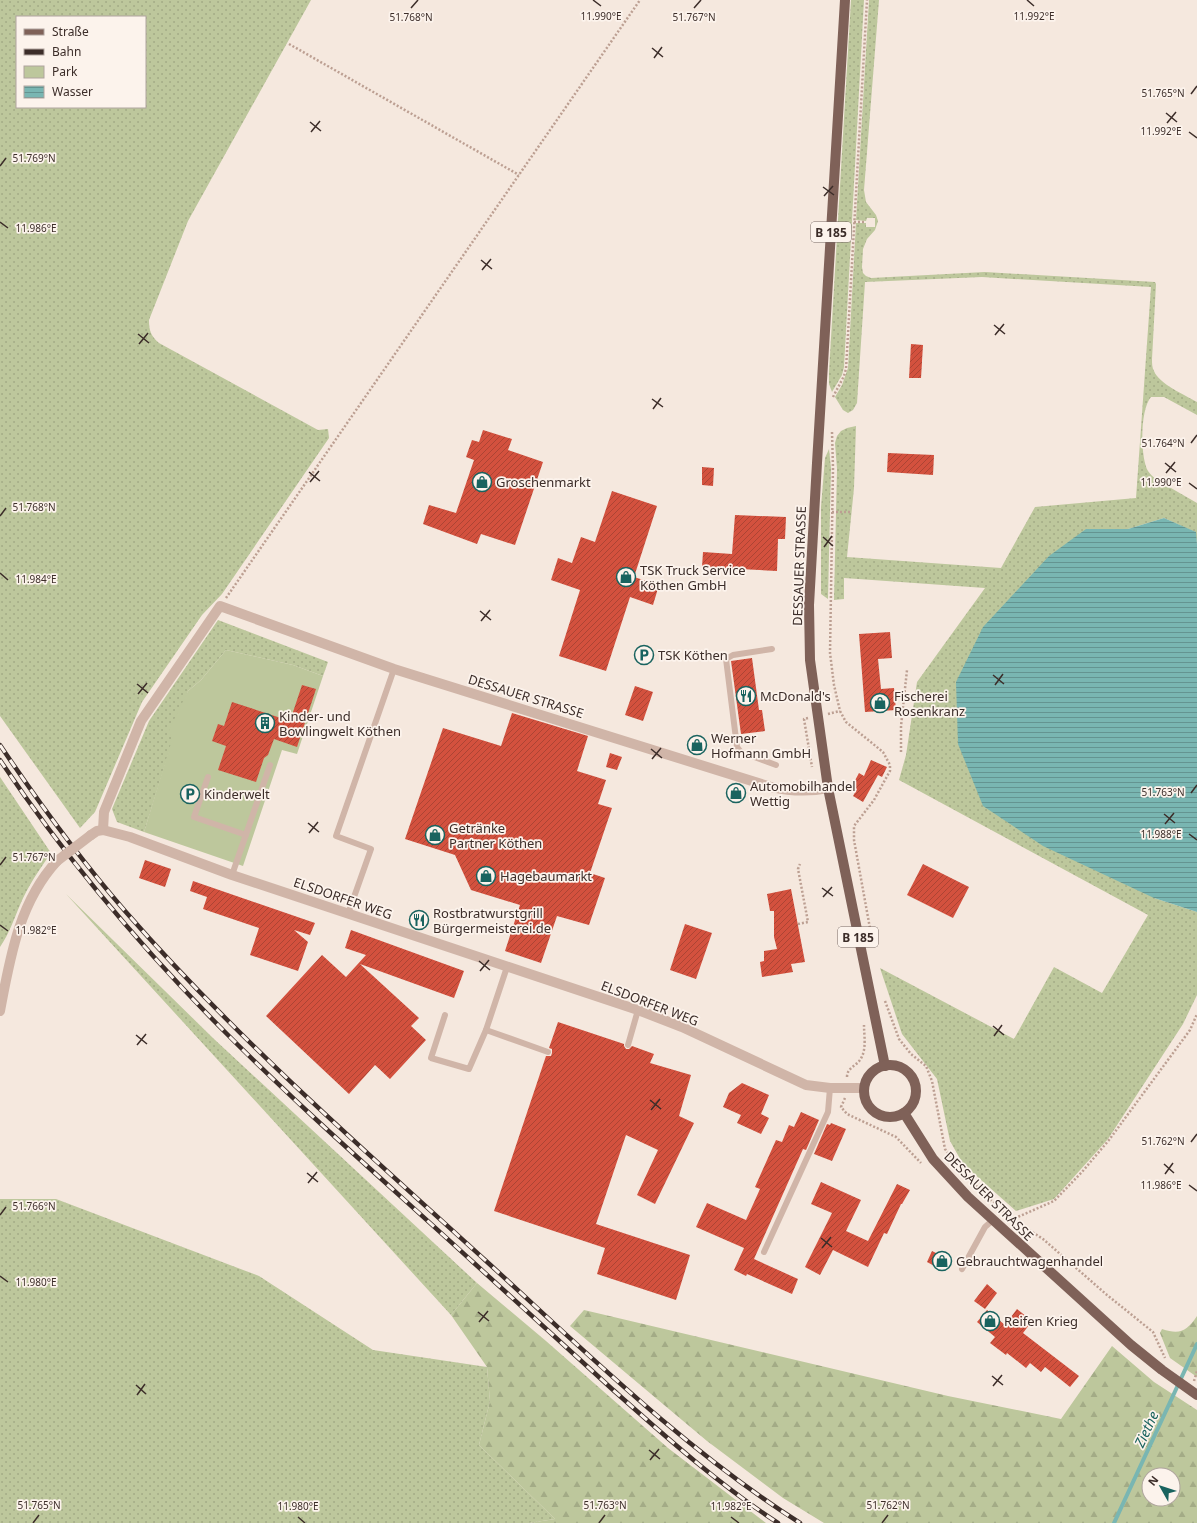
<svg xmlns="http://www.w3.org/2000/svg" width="1197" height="1523" font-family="'Noto Sans',sans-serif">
  <defs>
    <pattern id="grass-dots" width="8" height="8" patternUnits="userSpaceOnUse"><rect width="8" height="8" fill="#bdc79c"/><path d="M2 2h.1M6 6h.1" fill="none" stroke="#a3ab86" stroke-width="1.8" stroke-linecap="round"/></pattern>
    <pattern id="forest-firs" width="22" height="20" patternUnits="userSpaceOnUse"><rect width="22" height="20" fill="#bdc79c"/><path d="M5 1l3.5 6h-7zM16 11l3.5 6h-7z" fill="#a3ab86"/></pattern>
    <pattern id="water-rules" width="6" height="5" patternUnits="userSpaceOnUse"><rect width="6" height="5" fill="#79b6b2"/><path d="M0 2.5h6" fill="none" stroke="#649491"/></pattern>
    <pattern id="building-hatch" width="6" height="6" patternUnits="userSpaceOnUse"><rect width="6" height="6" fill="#d3513e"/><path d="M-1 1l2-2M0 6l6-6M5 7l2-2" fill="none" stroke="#ac4434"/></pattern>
  </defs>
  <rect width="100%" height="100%" fill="#f5e8de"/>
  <g fill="url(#grass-dots)" fill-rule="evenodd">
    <path d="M0 0H311L188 221 149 320C149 331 151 336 159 343L318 430 328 429 329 438 222 594 202 615 142 702 95 812 80 828 0 716ZM17 17H145V107H17Z"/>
    <path d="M851 0H864L844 367 842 375 832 392 829 384V372Z"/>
    <path d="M869 0H879L864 190 866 202 876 215 878 221 875 230 867 239 863 249 862 267 863 273 866 276 871 278 985 272 1155 282 1156 284 1152 359C1152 363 1152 368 1154 371 1159 384 1185 395 1197 402V415L1164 397H1151C1140 409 1140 457 1148 471 1150 474 1153 477 1157 480L1197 503V544L1195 532 1164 518 1128 529H1086L1154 898 1197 912V995L1183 1024 1108 1139 1054 1199 1016 1211 963 1164 950 1141 937 1079 902 1034 880 968 1014 1039 1054 967 1102 993 1148 915 899 780 906 755 917 682 985 588 844 578V599L834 600 837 469 835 443 837 436 841 431 847 428 856 426 854 488 847 557 1001 568 1035 507 1136 498 1151 287 982 277 865 282 857 403 853 410 848 413 843 410 835 397 842 385 848 368 856 223H866V227H875V218H867L866 221 856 220Z"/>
    <path d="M829 449 831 468 828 599 821 594V507L825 458Z"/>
    <path d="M218 620 328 662 323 676 293 665 226 650 201 680 188 691 144 832 117 822 112 809 149 721Z"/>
    <path d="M0 777 51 853C39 870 28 886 20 905 14 919 9 934 0 947Z"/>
    <path d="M66 894 214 1039 477 1283 451 1315Z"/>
    <path d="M0 1199H56L259 1276 373 1350 487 1367 490 1401 479 1445 555 1519 529 1523H0Z"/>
  </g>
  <g fill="url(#forest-firs)" fill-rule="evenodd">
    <path d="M477 1283 546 1341 668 1448 766 1523H529L555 1519 479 1445 490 1401 487 1367 451 1315Z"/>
    <path d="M584 1310 948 1396 1061 1419 1112 1346 1154 1382 1197 1410V1523H824L783 1498 707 1441 570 1326ZM1149 1475H1173V1499H1149Z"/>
    <path d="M1197 1316V1377L1170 1358 1160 1333 1162 1329C1180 1335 1187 1331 1197 1316Z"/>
  </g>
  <path fill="#bdc79c" d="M226 650 293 665 323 676 297 754 282 750 243 866 144 832 172 740 169 730 188 691 201 680Z"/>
  <path fill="url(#water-rules)" d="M1164 518 1196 532 1197 544V912L1154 898 1043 846 983 806 958 744 956 682 983 627 1049 556 1086 529H1128Z"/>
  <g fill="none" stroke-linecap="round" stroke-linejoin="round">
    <path stroke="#79b6b2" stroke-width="4" d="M1114 1523 1197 1344"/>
  </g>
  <g fill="url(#building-hatch)">
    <path d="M911 344 923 345 921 378H909Z"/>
    <path d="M483 430 512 439 508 450 543 462 515 545 481 534 477 544 423 524 429 505 456 513 474 460 466 457 472 440 479 442Z"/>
    <path d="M888 453 934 455 933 475 887 472Z"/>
    <path d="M702 467 714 468 713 486 702 485Z"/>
    <path d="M612 491 657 506 634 577 659 585 653 605 630 597 606 671 559 656 580 590 551 580 558 558 572 563 581 537 595 542Z"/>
    <path d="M735 515 786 517 785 539H778L777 571 702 567 703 552 732 554Z"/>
    <path d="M890 632 892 658 878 659 881 689 894 688 896 710 865 712 859 634Z"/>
    <path d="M752 658 759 710H762L765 731 741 734 731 661Z"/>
    <path d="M302 685 316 689 297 747 274 739 268 755 264 758 256 782 218 770 226 746 212 741 218 724 224 726 232 702 290 721Z"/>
    <path d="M635 686 653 692 643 721 625 715Z"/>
    <path d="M512 713 588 736 577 771 606 780 598 804 612 808 590 873 605 878 589 925 557 916 541 963 505 951 520 905 471 890 455 855 405 839 443 728 501 746Z"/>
    <path d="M610 753 622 757 617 770 606 767Z"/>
    <path d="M871 760 887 767 882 777 878 775 863 802 853 796 857 789 852 786 859 773 864 776Z"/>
    <path d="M145 860 171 869 165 887 139 878Z"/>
    <path d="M923 864 969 887 953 918 907 895Z"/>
    <path d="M193 881 315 923 310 935 294 930 308 942 298 971 250 955 259 928 203 909 207 897 190 891Z"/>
    <path d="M791 889 805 962 791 964 793 972 762 977 760 962 764 961V951L777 949 774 937V911H770L767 894Z"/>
    <path d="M685 924 712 933 696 979 670 970Z"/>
    <path d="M351 930 464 971 454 998 360 964 419 1018 411 1026 426 1040 390 1079 375 1065 349 1094 266 1016 322 955 346 977 366 955 345 948Z"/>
    <path d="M558 1022 624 1044V1046L626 1049H629L632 1046 654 1054 650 1063 691 1075 679 1116 694 1123 655 1204 637 1195 658 1150 626 1135 596 1224 690 1255 676 1300 597 1274 605 1248 494 1211 546 1056H551L552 1053V1049L549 1048Z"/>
    <path d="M742 1083 769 1095 761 1114 769 1118 761 1134 737 1123 741 1115 723 1107 729 1093Z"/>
    <path d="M801 1112 819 1120 806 1150 803 1149 754 1259 798 1279 792 1294 747 1274 746 1276 734 1270 744 1248 696 1227 707 1203 746 1220 760 1189 755 1187 776 1140 782 1142 789 1125 794 1127Z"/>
    <path d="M831 1123 846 1129 832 1161 814 1154 827 1124 830 1125Z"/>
    <path d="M821 1182 861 1200 846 1231 868 1241 897 1184 910 1190 902 1204H901L887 1234 884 1233 868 1267 833 1250 820 1275 805 1267 832 1213 811 1204Z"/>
    <path d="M932 1251 950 1260 944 1271 927 1262Z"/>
    <path d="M987 1284 997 1293 985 1309 974 1301Z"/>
    <path d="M1017 1309 1032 1321 1023 1333 1079 1376 1070 1387 1045 1367 1041 1372 1030 1363 1026 1368 1007 1353 1006 1355 990 1343 995 1337 977 1322 987 1310 1005 1325Z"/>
  </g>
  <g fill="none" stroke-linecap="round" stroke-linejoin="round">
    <g stroke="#bc9f92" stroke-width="2.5" stroke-dasharray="2 2" stroke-linecap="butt">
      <path d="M289 44 519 175"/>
      <path d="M854 222H866"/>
      <path d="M833 397 844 376 846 369 867 0"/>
      <path d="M832 432 833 468 830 653 834 685 840 711 846 722 883 752 890 765V771L874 800 854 826V840L873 945"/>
      <path d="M832 512H852"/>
      <path d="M226 598 640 0"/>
      <path d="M828 714 840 711"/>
      <path d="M808 718 804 719 812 767"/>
      <path d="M901 752V726L907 670"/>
      <path d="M798 924 808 922 798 869 800 864"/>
      <path d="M885 1001 899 1039 911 1054 926 1066 932 1081 945 1149 957 1166"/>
      <path d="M847 1077C847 1068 856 1066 860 1060 867 1050 864 1036 864 1025"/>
      <path d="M845 1098 841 1107 847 1114 896 1137 921 1163"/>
      <path d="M970 1180 994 1203"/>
      <path d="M1000 1209 1012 1219 1043 1239 1107 1295 1153 1332 1165 1358"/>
      <path d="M1011 1220 1054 1201 1082 1172 1109 1140 1190 1030 1197 1014"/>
      <path d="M1194 1381 1197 1371"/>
    </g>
    <g stroke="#d0b5a8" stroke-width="6">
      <path d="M772 649 733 655 726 659 737 747 741 752 776 765"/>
      <path d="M208 777 194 817 246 835"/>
      <path d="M232 875 270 765"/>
      <path d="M348 914 371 849 336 836 394 669"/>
      <path d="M445 1015 431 1058 469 1069 486 1030 507 967"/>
      <path d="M486 1030 548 1052"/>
      <path d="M628 1045 638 1010"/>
      <path d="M764 1252 828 1112 830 1088"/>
      <path d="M962 1269 985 1227 993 1220"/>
    </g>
    <path stroke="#d0b5a8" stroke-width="10" d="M103 830 104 812 141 721 220 606 394 669 771 787C790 791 809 792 828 788"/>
    <g stroke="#d0b5a8" stroke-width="10">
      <path d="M91 835 97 831 103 830 130 837 232 875 638 1010 682 1027 806 1085 830 1088H864"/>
      <path d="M0 1011C10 958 19 902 57 861"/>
    </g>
    <g stroke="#7f6158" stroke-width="10">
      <path d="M845 0 817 463 809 605 810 660 828 788 885 1066"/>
      <circle cx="890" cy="1091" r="26"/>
      <path d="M904 1113 933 1159 968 1197 1131 1345 1162 1370 1197 1395"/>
    </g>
    <g stroke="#3c2d29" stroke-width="4.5">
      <g id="rail">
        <path d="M0 745C39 803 80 859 125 911 235 1037 362 1148 485 1260 586 1352 684 1449 800 1523"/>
        <path d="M0 760C64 856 139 945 220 1027 301 1109 389 1185 474 1263 520 1305 566 1347 612 1389 665 1436 718 1484 778 1523"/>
      </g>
    </g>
    <use href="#rail" stroke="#fcf3ec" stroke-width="3" stroke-dasharray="9" stroke-linecap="butt"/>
    <path stroke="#d0b5a8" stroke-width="10" d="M57 861 91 835"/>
  </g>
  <path fill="none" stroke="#3c2d29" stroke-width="1.5" d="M593 0 601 6M1027 0 1034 6M411 8 418 0M694 8 701 0M652 48 663 57M654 58 662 47M1191 94 1197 86M1166 113 1177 122M310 122 321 131M1167 123 1176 112M311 132 320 121M1189 132 1197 138M0 166 6 158M823 187 834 195M824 196 833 186M0 222 8 228M481 260 492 269M482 270 491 259M994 325 1005 334M138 334 149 343M995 335 1004 324M139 344 148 333M652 399 663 407M653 409 661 398M1191 443 1197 435M1165 463 1176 472M309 472 320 481M1166 473 1175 462M310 482 319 471M1189 483 1197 489M0 516 6 508M823 537 833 546M824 547 832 536M0 573 8 580M480 611 491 620M481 621 490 610M993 675 1004 684M137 684 148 693M995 685 1003 674M138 694 147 683M651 749 662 758M652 759 661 748M1191 793 1197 785M1164 814 1175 823M308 823 319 832M1165 824 1174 813M309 833 318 822M1189 834 1197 840M0 865 6 857M822 888 833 896M823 897 832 887M0 925 8 931M479 961 490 970M480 971 489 960M993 1026 1004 1035M136 1035 147 1044M994 1036 1002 1025M137 1045 146 1034M650 1100 661 1109M651 1110 660 1099M1191 1142 1197 1134M1164 1164 1174 1173M307 1173 318 1182M1165 1174 1173 1163M308 1183 317 1172M1189 1185 1197 1191M0 1215 6 1207M821 1238 832 1247M822 1248 831 1237M0 1276 8 1282M478 1312 489 1321M479 1322 488 1311M992 1376 1003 1385M136 1385 146 1394M993 1386 1002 1375M137 1395 145 1384M649 1450 660 1459M650 1460 659 1449M298 1517 305 1523M731 1517 739 1523M33 1523 39 1515M599 1523 605 1515M882 1523 888 1515"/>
  <defs>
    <g id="shop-ring" transform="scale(1)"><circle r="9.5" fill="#fcf3ec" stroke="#19635f" stroke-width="1.5"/><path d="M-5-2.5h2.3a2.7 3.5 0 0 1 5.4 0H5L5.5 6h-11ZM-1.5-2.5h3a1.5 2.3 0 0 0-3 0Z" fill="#19635f"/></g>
    <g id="parking-ring" transform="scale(1)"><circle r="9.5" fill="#fcf3ec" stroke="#19635f" stroke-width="1.5"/><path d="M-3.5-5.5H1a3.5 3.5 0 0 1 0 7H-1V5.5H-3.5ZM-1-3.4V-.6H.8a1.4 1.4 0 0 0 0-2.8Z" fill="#19635f"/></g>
    <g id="restaurant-ring" transform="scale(1)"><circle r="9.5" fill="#fcf3ec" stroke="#19635f" stroke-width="1.5"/><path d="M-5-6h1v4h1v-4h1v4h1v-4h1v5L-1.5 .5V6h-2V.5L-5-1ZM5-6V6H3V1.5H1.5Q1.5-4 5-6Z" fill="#19635f"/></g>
    <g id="building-ring" transform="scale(1)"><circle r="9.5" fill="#fcf3ec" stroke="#19635f" stroke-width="1.5"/><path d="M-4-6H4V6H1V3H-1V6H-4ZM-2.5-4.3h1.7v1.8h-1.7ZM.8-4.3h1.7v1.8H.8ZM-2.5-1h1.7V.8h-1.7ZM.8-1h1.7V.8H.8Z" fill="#19635f"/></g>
  </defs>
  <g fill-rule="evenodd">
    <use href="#shop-ring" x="482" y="482"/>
    <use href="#shop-ring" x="626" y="577"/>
    <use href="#parking-ring" x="644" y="655"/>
    <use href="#restaurant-ring" x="746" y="696"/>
    <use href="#shop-ring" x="880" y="703"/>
    <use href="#building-ring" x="265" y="723"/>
    <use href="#shop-ring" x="697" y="745"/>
    <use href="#shop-ring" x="736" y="793"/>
    <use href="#parking-ring" x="190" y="794"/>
    <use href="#shop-ring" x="435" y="835"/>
    <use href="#shop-ring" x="486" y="876"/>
    <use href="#restaurant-ring" x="419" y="920"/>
    <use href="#shop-ring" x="942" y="1261"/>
    <use href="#shop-ring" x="990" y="1321"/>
  </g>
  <g text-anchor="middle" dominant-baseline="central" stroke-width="3.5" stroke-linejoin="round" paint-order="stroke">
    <g fill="#fcf3ec" stroke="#766864" stroke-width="1">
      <rect x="811" y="222" width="40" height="20" rx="3"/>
      <rect x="838" y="927" width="40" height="20" rx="3"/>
    </g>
    <g font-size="12" font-weight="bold" fill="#3c2d29">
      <text x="831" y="232">B 185</text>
      <text x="858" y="937">B 185</text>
    </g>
    <g font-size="13" fill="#3c2d29" stroke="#fcf3ec" text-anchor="start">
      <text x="496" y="482">Groschenmarkt</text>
      <text x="640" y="570">TSK Truck Service<tspan x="640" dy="15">Köthen GmbH</tspan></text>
      <text x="658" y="655">TSK Köthen</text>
      <text x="760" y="696">McDonald's</text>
      <text x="894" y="696">Fischerei<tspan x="894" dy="15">Rosenkranz</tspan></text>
      <text x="279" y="716">Kinder- und<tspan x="279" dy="15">Bowlingwelt Köthen</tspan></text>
      <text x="711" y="738">Werner<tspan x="711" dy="15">Hofmann GmbH</tspan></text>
      <text x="750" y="786">Automobilhandel<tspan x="750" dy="15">Wettig</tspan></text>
      <text x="204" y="794">Kinderwelt</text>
      <text x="449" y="828">Getränke<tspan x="449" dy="15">Partner Köthen</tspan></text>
      <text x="500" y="876">Hagebaumarkt</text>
      <text x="433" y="913">Rostbratwurstgrill<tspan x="433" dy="15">Bürgermeisterei.de</tspan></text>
      <text x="956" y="1261">Gebrauchtwagenhandel</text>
      <text x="1004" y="1321">Reifen Krieg</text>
    </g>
    <g font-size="13" fill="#3c2d29" stroke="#fcf3ec">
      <text transform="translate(799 566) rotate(-88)">DESSAUER STRASSE</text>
      <text transform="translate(526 696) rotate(17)">DESSAUER STRASSE</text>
      <text transform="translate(343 898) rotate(19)">ELSDORFER WEG</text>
      <text transform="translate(650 1003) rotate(21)">ELSDORFER WEG</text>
      <text transform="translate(989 1196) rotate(45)">DESSAUER STRASSE</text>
    </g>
    <g font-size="14" font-style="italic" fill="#19635f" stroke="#fcf3ec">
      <text transform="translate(1146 1429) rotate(-65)">Ziethe</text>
    </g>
  </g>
  <g font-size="10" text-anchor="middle" fill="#3c2d29" stroke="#fcf3ec" stroke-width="3.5" stroke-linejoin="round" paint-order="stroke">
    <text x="1034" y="20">11.992°E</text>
    <text x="601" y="20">11.990°E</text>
    <text x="411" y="21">51.768°N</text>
    <text x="694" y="21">51.767°N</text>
    <text x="1163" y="97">51.765°N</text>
    <text x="1161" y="135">11.992°E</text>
    <text x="34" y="162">51.769°N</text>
    <text x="36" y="232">11.986°E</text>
    <text x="1163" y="447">51.764°N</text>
    <text x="1161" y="486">11.990°E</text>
    <text x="34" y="511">51.768°N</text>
    <text x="36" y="583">11.984°E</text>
    <text x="1163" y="796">51.763°N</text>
    <text x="1161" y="838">11.988°E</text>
    <text x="34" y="861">51.767°N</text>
    <text x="36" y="934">11.982°E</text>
    <text x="1163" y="1145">51.762°N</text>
    <text x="1161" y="1189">11.986°E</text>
    <text x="34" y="1210">51.766°N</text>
    <text x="36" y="1286">11.980°E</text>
    <text x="39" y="1509">51.765°N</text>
    <text x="605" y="1509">51.763°N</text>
    <text x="888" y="1509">51.762°N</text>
    <text x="298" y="1510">11.980°E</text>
    <text x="731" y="1510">11.982°E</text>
  </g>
  <rect x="16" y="16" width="130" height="92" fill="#fcf3ec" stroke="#afa49e"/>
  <rect x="24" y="29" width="20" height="6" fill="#7f6158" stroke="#afa49e"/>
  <text x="52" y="36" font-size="12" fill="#3c2d29">Straße</text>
  <rect x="24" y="49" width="20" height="6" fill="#3c2d29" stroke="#afa49e"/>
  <text x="52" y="56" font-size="12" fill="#3c2d29">Bahn</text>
  <rect x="24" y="66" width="20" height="12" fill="#bdc79c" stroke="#afa49e"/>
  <text x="52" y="76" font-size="12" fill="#3c2d29">Park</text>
  <rect x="24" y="86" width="20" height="12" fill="url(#water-rules)" stroke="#afa49e"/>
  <text x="52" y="96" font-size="12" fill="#3c2d29">Wasser</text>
  <g transform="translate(1161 1487) rotate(309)"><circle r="19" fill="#fcf3ec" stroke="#afa49e"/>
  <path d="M0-3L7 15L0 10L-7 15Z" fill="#19635f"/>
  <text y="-6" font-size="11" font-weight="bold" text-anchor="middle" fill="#3c2d29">N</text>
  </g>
</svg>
